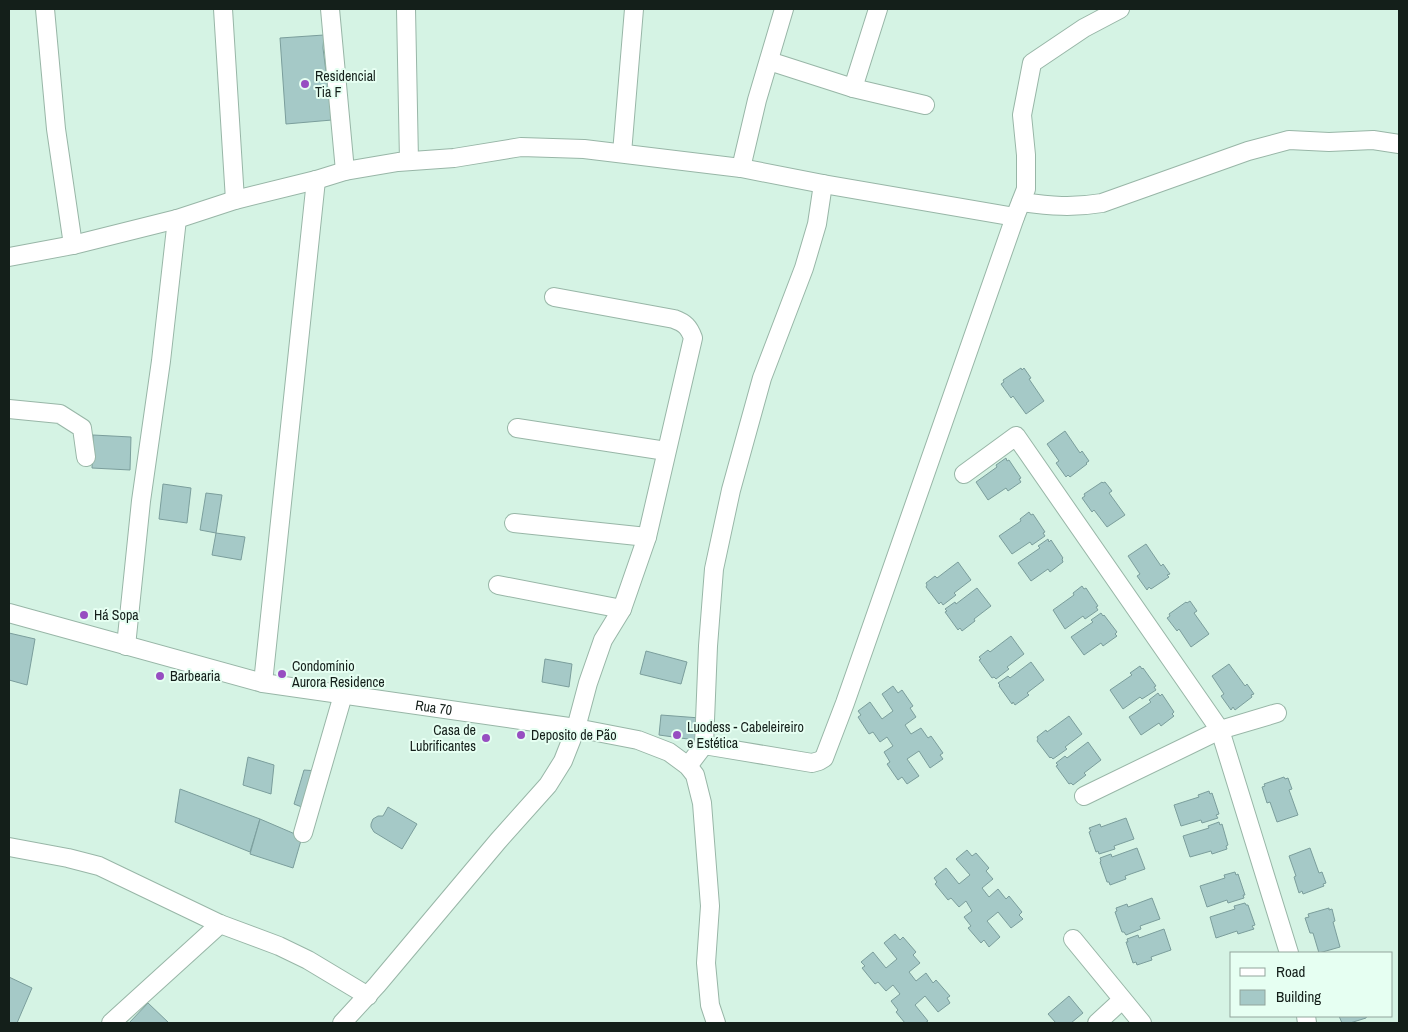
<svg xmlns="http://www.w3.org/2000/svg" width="1408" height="1032" font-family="'Archivo Narrow',sans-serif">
  <rect width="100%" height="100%" fill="#d5f3e4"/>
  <g fill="#a5c9c7" stroke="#7b9e9c">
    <path d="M324 35 323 48 332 120 286 124 280 38Z"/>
    <path d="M1021 368 1022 370 1024 368 1031 378 1029 379 1044 401 1026 414 1013 396 1011 398 1001 384 1004 382 1003 380Z"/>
    <path d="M1065 431 1080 453 1082 451 1089 461 1086 463 1087 464 1070 477 1068 475 1066 477 1056 463 1059 461 1047 444Z"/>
    <path d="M93 435 131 437 130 470 92 468Z"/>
    <path d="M1006 458 1007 461 1009 460 1021 478 1019 479 1021 482 1008 491 1006 488 988 500 976 482 997 467 996 465Z"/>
    <path d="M1102 482 1103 483 1105 482 1112 491 1109 493 1125 515 1107 527 1094 510 1092 512 1082 498 1085 496 1084 494Z"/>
    <path d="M163 484 191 488 187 523 159 519Z"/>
    <path d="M206 493 222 495 216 533 200 530Z"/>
    <path d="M1029 512 1031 515 1033 514 1045 532 1043 533 1045 536 1032 545 1030 542 1012 554 999 536 1021 521 1020 519Z"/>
    <path d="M216 533 245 537 241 560 212 555Z"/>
    <path d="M1048 539 1049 542 1051 540 1063 558 1062 559 1063 562 1050 572 1048 569 1031 581 1018 563 1040 548 1038 546Z"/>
    <path d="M1146 544 1161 566 1163 564 1170 574 1167 575 1169 577 1151 589 1149 587 1147 590 1137 576 1140 574 1128 556Z"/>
    <path d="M958 562 971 580 954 593 956 595 943 605 941 602 939 604 926 587 927 585 926 583 935 576 937 578Z"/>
    <path d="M1082 586 1084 589 1086 588 1098 606 1096 607 1098 610 1085 619 1083 616 1065 629 1053 610 1074 595 1073 593Z"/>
    <path d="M977 588 991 606 974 619 975 621 962 631 960 628 958 630 945 612 947 611 945 609 955 602 956 604Z"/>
    <path d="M1190 601 1197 611 1194 613 1209 634 1191 647 1179 629 1177 631 1167 618 1170 616 1169 614 1186 602 1187 603Z"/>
    <path d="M1101 613 1103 616 1104 615 1117 632 1115 634 1117 636 1103 646 1101 643 1084 655 1071 637 1093 622 1091 620Z"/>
    <path d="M9 633 35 639 27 685 9 680Z"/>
    <path d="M1011 636 1024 654 1007 667 1009 669 996 679 994 677 992 678 979 660 981 659 979 657 988 650 990 652Z"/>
    <path d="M646 651 687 662 681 684 640 674Z"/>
    <path d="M545 659 572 664 569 687 542 682Z"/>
    <path d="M1031 662 1044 680 1027 693 1029 695 1015 705 1013 702 1012 704 999 686 1000 685 998 683 1008 676 1010 678Z"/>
    <path d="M1229 664 1245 686 1247 684 1254 694 1251 695 1252 697 1235 710 1233 707 1231 710 1221 696 1224 694 1212 676Z"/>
    <path d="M1140 666 1142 669 1143 668 1156 686 1154 687 1156 690 1142 699 1140 697 1123 709 1110 690 1132 675 1130 673Z"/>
    <path d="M893 686 898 693 902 690 913 706 910 708 916 717 905 725 911 734 921 728 928 738 931 736 943 753 940 755 943 759 930 768 919 751 907 759 919 776 907 784 902 777 898 780 887 764 890 762 884 752 893 746 887 737 880 742 873 732 869 734 858 717 861 715 858 711 870 702 882 719 893 711 882 694Z"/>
    <path d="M1158 693 1160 696 1162 694 1174 712 1172 714 1174 716 1161 726 1159 723 1141 735 1129 717 1151 702 1149 700Z"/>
    <path d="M661 715 700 718 695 740 659 735Z"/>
    <path d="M1069 716 1082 734 1065 747 1067 749 1053 759 1051 757 1050 758 1037 741 1038 739 1037 737 1046 730 1047 732Z"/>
    <path d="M1088 742 1101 760 1084 773 1086 775 1073 785 1071 783 1069 784 1056 766 1058 765 1056 763 1065 756 1067 758Z"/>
    <path d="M248 757 274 765 271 794 243 785Z"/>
    <path d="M304 770 318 771 307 809 294 804Z"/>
    <path d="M1284 777 1285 779 1288 778 1292 789 1289 790 1298 815 1277 822 1270 802 1267 803 1262 787 1265 786 1264 784Z"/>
    <path d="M180 789 260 819 250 852 175 822Z"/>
    <path d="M1209 791 1210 794 1212 793 1219 814 1216 815 1218 818 1202 823 1201 820 1181 826 1174 805 1199 797 1198 795Z"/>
    <path d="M388 807 417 824 402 849 374 832 371 827V824L373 819 378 816H383Z"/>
    <path d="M1126 818 1134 839 1114 846 1115 849 1099 854 1098 851 1096 852 1089 832 1091 831 1089 828 1100 824 1101 827Z"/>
    <path d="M260 819 302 837 293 868 250 854Z"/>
    <path d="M1219 822 1220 825 1222 824 1228 845 1226 846 1227 849 1212 854 1211 851 1190 857 1183 836 1209 828 1208 826Z"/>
    <path d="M1137 848 1145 869 1125 876 1126 879 1110 885 1109 882H1107L1100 862 1101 861 1100 858 1111 854 1112 857Z"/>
    <path d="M1310 848 1319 873 1322 872 1326 883 1323 884 1324 886 1303 894 1302 891 1299 893 1294 877 1296 876 1289 856Z"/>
    <path d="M967 850 972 856 976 853 989 868 986 871 993 879 982 888 989 897 998 889 1006 899 1009 896 1022 912 1019 915 1023 919 1011 928 998 912 987 921 1000 937 989 947 984 940 981 943 968 928 971 926 964 917 972 911 966 901 959 907 951 898 948 900 935 884 937 882 934 878 946 868 959 884 970 875 956 859Z"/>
    <path d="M1235 872 1236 875 1238 874 1245 895H1243L1244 898 1228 903 1227 900 1207 907 1200 886 1225 878 1224 875Z"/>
    <path d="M1152 898 1160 919 1140 926 1141 929 1126 935 1124 932H1122L1115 912 1117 911 1116 908 1127 904 1128 907Z"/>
    <path d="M1245 903 1246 905H1248L1255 925 1252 926 1254 929 1238 934 1237 931 1216 938 1210 917 1235 909 1234 906Z"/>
    <path d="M1329 908V910L1332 909 1335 921 1333 922 1340 947 1319 953 1313 933H1310L1305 918 1309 917 1308 914Z"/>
    <path d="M1164 929 1171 950 1151 957 1152 960 1137 965 1136 962 1133 963 1126 942H1128L1127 939 1138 935 1139 938Z"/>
    <path d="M895 934 900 940 903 937 916 952 913 955 920 963 909 972 916 981 926 973 933 983 936 980 950 996 947 998 950 1003 938 1012 925 996 915 1005 928 1021 925 1023H905L896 1012 898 1010 891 1001 900 994 893 985 886 991 878 982 875 984 862 968 865 966 861 962 873 952 886 968 897 959 884 943Z"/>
    <path d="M9 977 32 988 17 1023H9Z"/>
    <path d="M1069 996 1083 1013 1071 1023H1056L1048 1014Z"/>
    <path d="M148 1003 169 1023H129Z"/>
    <path d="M1339 1016H1367L1366 1018 1350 1023H1342Z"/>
  </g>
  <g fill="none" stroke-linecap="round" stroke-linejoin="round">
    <g stroke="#98b6a7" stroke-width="20">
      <g id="minor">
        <path d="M45 9 56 129 73 245"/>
        <path d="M223 9 235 200"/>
        <path d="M330 9 345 171"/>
        <path d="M406 9 409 161"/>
        <path d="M769 61 853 88 925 105"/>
        <path d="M853 88 878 9"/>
        <path d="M622 153 634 9"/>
        <path d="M741 168 757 100 784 9"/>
        <path d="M1021 202C1051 206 1072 208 1102 203L1248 151 1289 140 1329 142 1373 140 1399 144"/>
        <path d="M9 257 73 245 177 219 235 200 316 180 345 171 398 162 454 158 521 147 584 149 741 168 823 184 1015 217"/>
        <path d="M9 409 60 414 82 428 86 457"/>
        <path d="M517 428 666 451"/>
        <path d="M964 474 1016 436 1220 730 1289 953"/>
        <path d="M514 523 647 537"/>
        <path d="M498 585 622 609"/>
        <path id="s1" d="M9 613 263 683 576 728 638 740 669 752 688 766 695 775 702 803 710 906 706 963 710 1005 716 1023"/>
        <path d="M126 646 141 501 161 361 177 219"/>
        <path d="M263 683 316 180"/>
        <path d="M704 745 812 763 819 761 824 758 845 703 1015 217 1026 189V155L1022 115 1032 63 1084 28 1120 9"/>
        <path d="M688 766 704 745 708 646 714 569 731 490 762 378 804 268 817 224 823 184"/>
        <path d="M1084 796 1220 730 1277 713"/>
        <path d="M303 833 343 695"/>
        <path d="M9 847 68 858 99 866 220 924 279 946 308 960 368 996"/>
        <path d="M1073 939 1142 1023"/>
        <path d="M1306 1016 1307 1023"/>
        <path d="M111 1023 220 924"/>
        <path d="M342 1023 377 985 498 841 548 785 563 761 576 728 588 683 603 640 622 609 647 537 693 338C689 327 685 323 674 319L554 297"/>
        <path d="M1097 1023 1122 1000"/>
      </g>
    </g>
    <use href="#minor" stroke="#fff" stroke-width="18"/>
  </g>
  <g fill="#974ec1" stroke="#e6fff2" stroke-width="2">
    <circle cx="305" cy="84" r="5"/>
    <circle cx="84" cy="615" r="5"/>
    <circle cx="282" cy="674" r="5"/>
    <circle cx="160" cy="676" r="5"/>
    <circle cx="521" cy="735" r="5"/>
    <circle cx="677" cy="735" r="5"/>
    <circle cx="486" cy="738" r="5"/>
  </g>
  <g text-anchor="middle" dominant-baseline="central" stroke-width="4" stroke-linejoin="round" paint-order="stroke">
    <g font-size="14" fill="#141f1a" stroke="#e6fff2" text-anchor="start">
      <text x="315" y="76">Residencial<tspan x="315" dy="16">Tia F</tspan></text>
      <text x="94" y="615">Há Sopa</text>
      <text x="292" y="666">Condomínio<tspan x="292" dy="16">Aurora Residence</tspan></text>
      <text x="170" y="676">Barbearia</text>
      <text x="687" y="727">Luodess - Cabeleireiro<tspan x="687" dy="16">e Estética</tspan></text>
      <text x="476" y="730" text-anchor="end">Casa de<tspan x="476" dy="16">Lubrificantes</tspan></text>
      <text x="531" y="735">Deposito de Pão</text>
    </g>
    <g font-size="14" fill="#141f1a" stroke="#e6fff2">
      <text stroke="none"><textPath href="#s1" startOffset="436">Rua 70</textPath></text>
    </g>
  </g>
  <rect width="1408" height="1032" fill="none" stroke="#141f1a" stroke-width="20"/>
  <rect x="1230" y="952" width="162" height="65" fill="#e6fff2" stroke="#92a59c"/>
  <rect x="1240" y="968" width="25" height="8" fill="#ffffff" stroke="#92a59c"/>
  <text x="1276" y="977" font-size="15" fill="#141f1a">Road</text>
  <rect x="1240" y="990" width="25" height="15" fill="#a5c9c7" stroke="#92a59c"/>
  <text x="1276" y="1002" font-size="15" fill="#141f1a">Building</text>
</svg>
